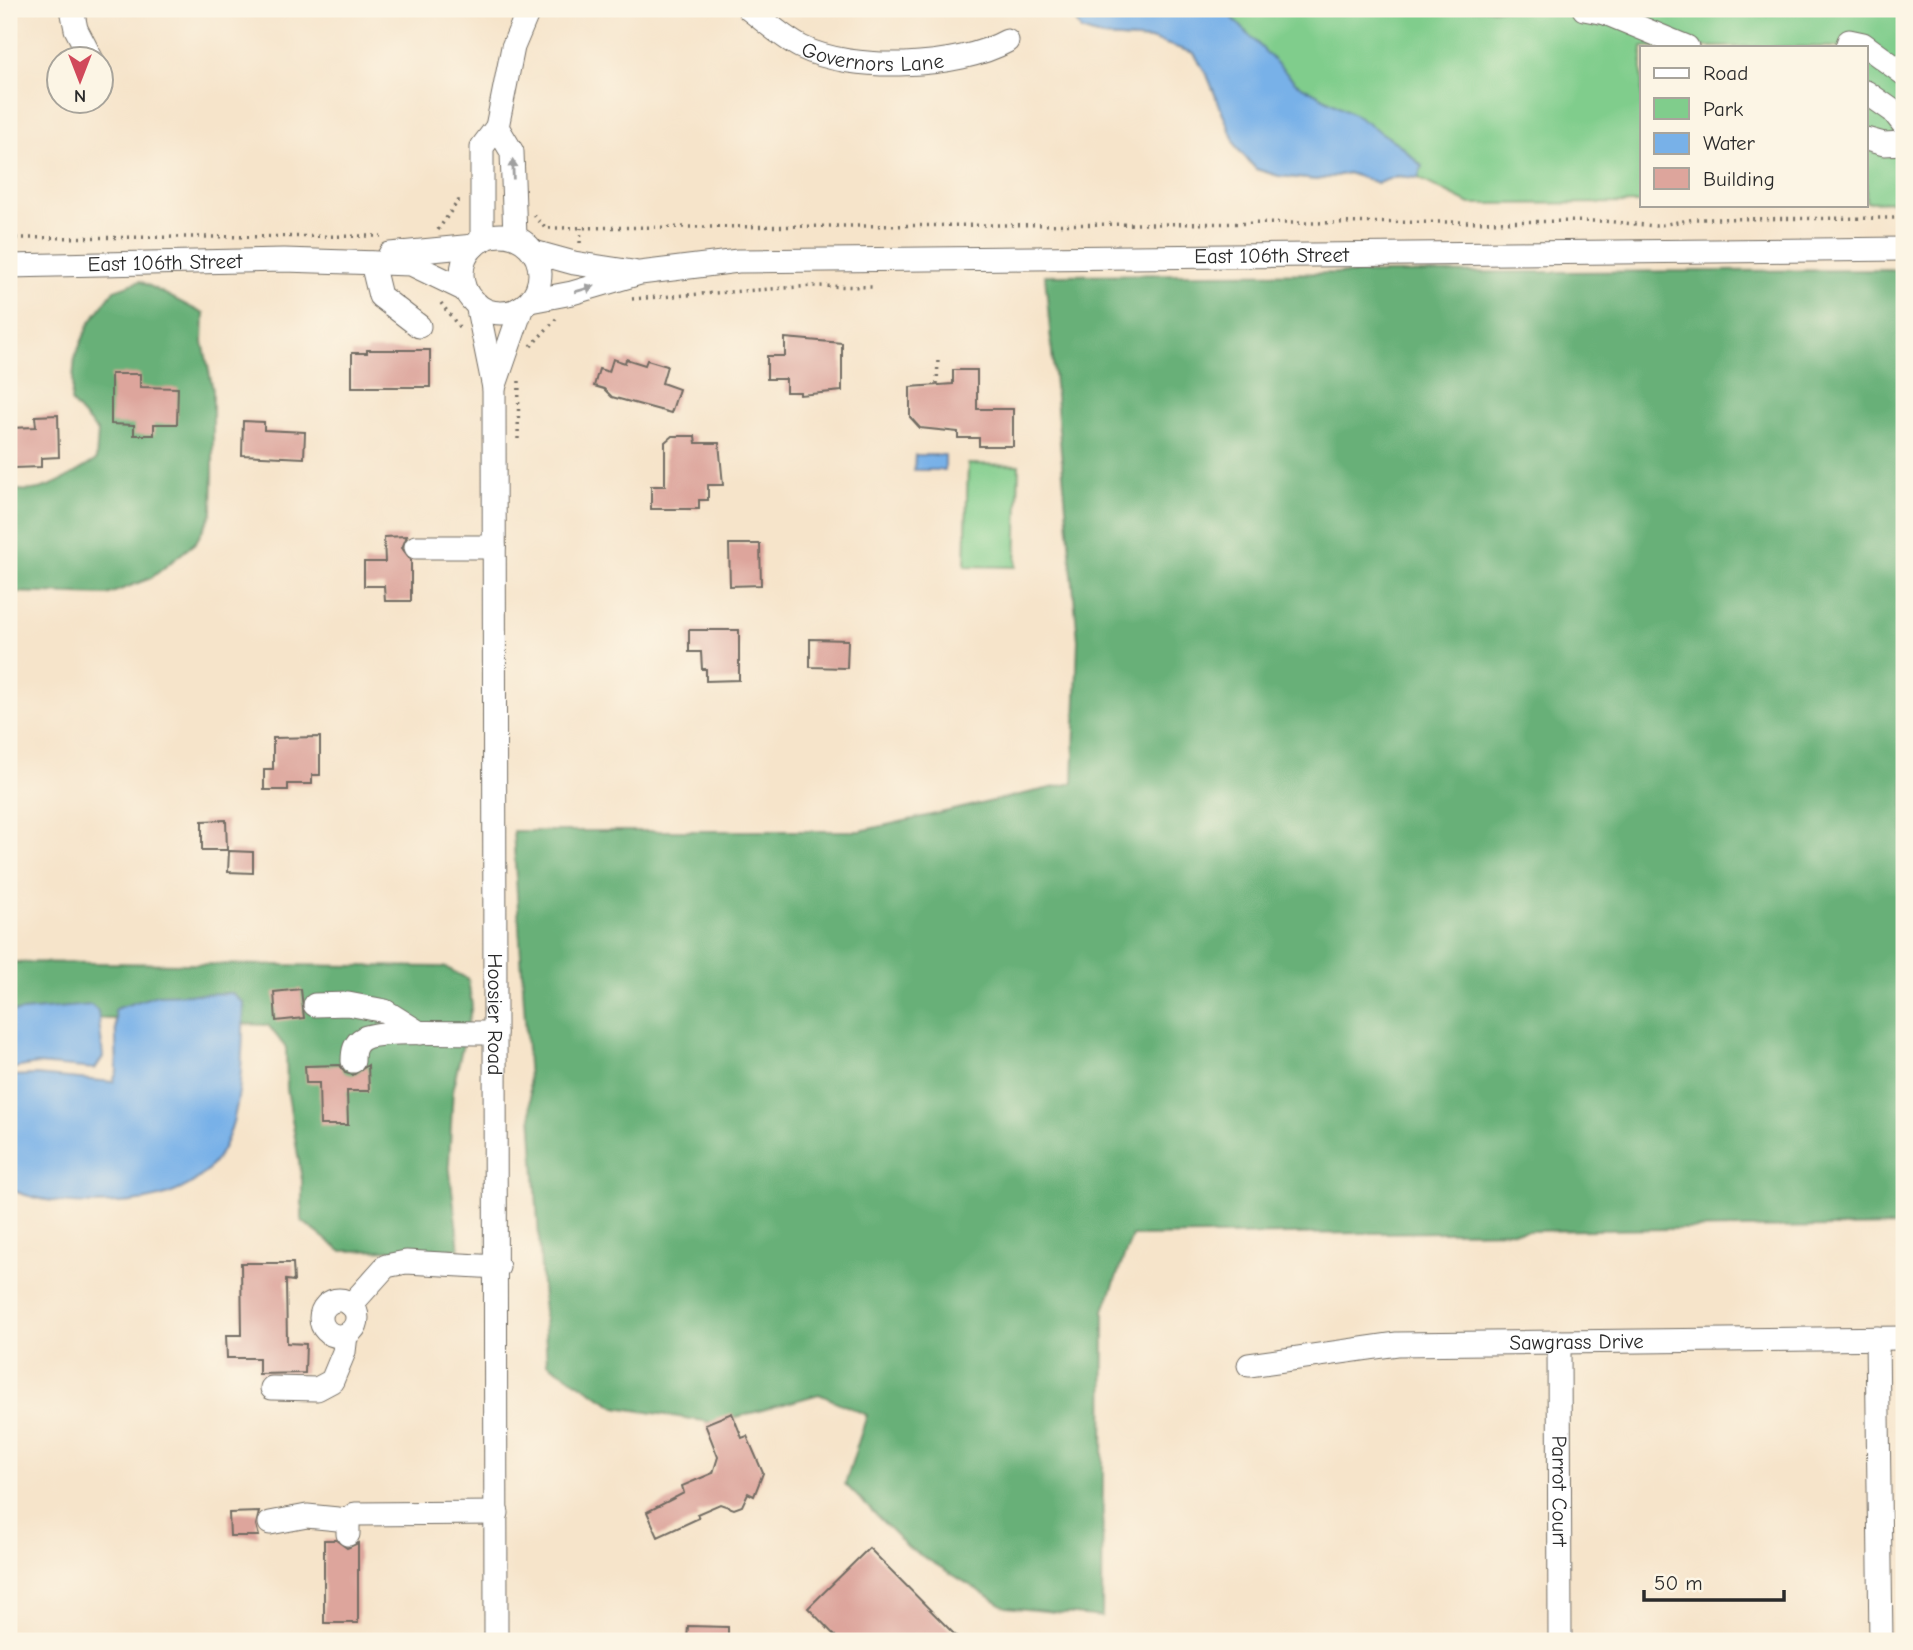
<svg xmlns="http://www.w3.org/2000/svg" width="1913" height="1650" font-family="'Comic Neue',sans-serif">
  <rect width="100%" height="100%" fill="#fcf5e5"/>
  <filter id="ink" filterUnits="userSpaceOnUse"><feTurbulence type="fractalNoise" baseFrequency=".0143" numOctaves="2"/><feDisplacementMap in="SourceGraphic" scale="14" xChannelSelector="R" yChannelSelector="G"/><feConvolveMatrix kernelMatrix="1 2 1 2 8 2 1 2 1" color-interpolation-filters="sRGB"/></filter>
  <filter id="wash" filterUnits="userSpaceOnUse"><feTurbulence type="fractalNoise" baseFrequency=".00686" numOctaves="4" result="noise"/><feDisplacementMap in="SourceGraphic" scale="28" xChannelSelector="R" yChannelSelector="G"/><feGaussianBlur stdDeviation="1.57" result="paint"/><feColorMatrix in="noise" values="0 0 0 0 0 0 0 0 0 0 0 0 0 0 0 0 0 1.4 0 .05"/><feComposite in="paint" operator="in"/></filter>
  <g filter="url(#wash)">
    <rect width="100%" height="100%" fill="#f6e4ca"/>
    <g fill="#80cd8c" stroke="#567c5c" stroke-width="2">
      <path d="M1070 9H1904V201L1866 202V47H1642V203L1470 204 1418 178 1397 176 1378 183 1348 173 1317 180 1279 176 1256 169 1237 148 1208 77 1194 53 1154 40 1103 37 1081 30Z"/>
      <path d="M968 464 1019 465 1016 567 965 566Z"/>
    </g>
    <g fill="#68b078" stroke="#4a6e52" stroke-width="2">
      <path d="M1904 270V1226L1132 1236 1104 1310 1102 1617 1006 1607 909 1548 845 1484 867 1415 819 1394 716 1423 616 1407 547 1363 513 831H860L1073 783 1078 640 1045 275Z"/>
      <path d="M140 281 204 314 203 342 213 390V470L212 513 196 542 151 578 107 595 9 592V488C40 498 70 476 96 460L98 432 71 402 75 357 89 324 114 290Z"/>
      <path d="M9 962 445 967 468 979 472 1006 453 1087 449 1163 459 1249 341 1251 302 1221V1180L287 1089 286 1048 268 1025 9 1015Z"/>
    </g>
    <g fill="#78b1e8" stroke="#526e8a" stroke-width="2">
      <path d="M1070 9H1224L1296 83 1352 113 1400 145 1422 166 1418 178 1397 176 1378 183 1348 173 1317 180 1279 176 1256 169 1237 148 1208 77 1194 53 1154 40 1103 37 1081 30Z"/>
      <path d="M915 455H945V470H914Z"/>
      <path d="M232 993 244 1003C240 1103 246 1197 119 1203 80 1205 44 1204 9 1189V1076L35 1075 113 1082 117 1071 115 1009 157 995Z"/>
      <path d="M91 1005 98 1011 103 1057 95 1069 37 1064 9 1069 11 1012Z"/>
    </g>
    <g id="blocks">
      <g fill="#dda59c">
        <path d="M785 338 842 343V391L800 395V392H786V379H767V356H785Z"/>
        <path d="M367 350H430V387H352V353H367Z"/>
        <path d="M613 359 625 363 626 359 645 365 647 360 667 366 662 383 679 389 671 413 612 397 604 389 594 386 599 369 609 372Z"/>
        <path d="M953 370H977V409H1013V446H979V438H958V432L920 428 910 417V387L953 384Z"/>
        <path d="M111 374H140V387L178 388 177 424H154V435H134V425L111 424Z"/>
        <path d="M58 415 59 457 41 458V467L13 468V459H9V428L36 427 35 416Z"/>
        <path d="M243 421 264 422V430L305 432 304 458 242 455Z"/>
        <path d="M672 436H695L696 443H719L723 485H708V500H699V509H651V486H665V442Z"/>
        <path d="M407 536 402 548 411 560V601H385L384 586H364V562H385L384 537Z"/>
        <path d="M729 544H760L761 585 730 586Z"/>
        <path d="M689 630H739V680L706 681V669H702L701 652H689Z"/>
        <path d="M810 639 848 640 847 668 810 667Z"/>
        <path d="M320 737V775H312V784H288V790H264V769H273V738Z"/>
        <path d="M226 820 227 850H202V821Z"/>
        <path d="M229 851 253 852V873L228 872Z"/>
        <path d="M301 989 304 1018 276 1021 274 992Z"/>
        <path d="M340 1065 345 1073 353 1075 368 1065 369 1091H347L348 1125H320L319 1083H306L305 1066Z"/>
        <path d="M241 1263H293L294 1281 286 1280 287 1343 306 1344 305 1373 259 1374V1358H227L226 1335H242Z"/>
        <path d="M732 1413 742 1438 747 1436 763 1473 754 1496 748 1493 742 1506 734 1509 720 1504 697 1514 699 1518 658 1537 647 1512 684 1493 682 1486 713 1473 718 1457 705 1424Z"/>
        <path d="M259 1512 256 1525 259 1536H230L229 1513Z"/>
        <path d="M324 1540H336L347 1548 358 1543V1623H324Z"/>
        <path d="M869 1548 961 1641H840L808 1608Z"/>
        <path d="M688 1626 728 1627V1641H687Z"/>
      </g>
    </g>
  </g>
  <g filter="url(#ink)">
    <use href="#blocks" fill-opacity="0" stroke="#726c63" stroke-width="2"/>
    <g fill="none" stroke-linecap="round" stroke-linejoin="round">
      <g stroke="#726c63" stroke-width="25">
        <g id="minor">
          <path d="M72 9 76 29 92 60"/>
          <path id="s1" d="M749 9C766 22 782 37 801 47 852 73 959 68 1007 41"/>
          <path d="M1584 9 1605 13 1687 47"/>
          <path d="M1847 47 1849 41 1863 44 1904 74"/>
          <path d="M1866 92 1893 111 1904 125"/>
          <path d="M497 127 513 47 529 9"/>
          <path d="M1866 139 1884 144 1903 143 1904 138"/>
          <circle cx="501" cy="274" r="39"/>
          <path d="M482 240V147L497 127 512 152 515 237"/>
          <path d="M534 252 574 263 633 272"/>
          <path d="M390 254 474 246"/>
          <path d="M372 263 380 296 419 326"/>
          <path id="s2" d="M9 266 284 260 411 264 465 290"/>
          <path id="s3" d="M530 301 572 293 640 273 738 261 1904 249"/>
          <path id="s4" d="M477 304 494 388 496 1641"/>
          <path d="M494 388 522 307"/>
          <path d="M416 547H494"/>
          <path d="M315 1005 348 1004 385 1011 420 1033"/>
          <path d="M353 1061C353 1052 354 1043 364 1038 384 1029 468 1034 495 1033"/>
          <circle cx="339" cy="1318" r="18"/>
          <path d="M351 1305 386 1266 406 1262 498 1267"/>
          <path d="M1877 1338 1881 1641"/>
          <path id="s5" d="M1559 1342 1560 1640"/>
          <path id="s6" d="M1249 1365 1397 1344 1904 1338"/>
          <path d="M272 1388 317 1389 332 1381 344 1352 346 1335"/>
          <path d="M270 1523 307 1516 348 1520"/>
          <path d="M348 1534V1520L355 1514 497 1513"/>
        </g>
      </g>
      <g stroke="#726c63" stroke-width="3.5" stroke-dasharray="2 5" stroke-linecap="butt">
        <path d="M534 215 545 228 1604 221 1655 226 1695 219 1904 218"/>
        <path d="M438 230 458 201H464"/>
        <path d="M9 238 381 236"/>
        <path d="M580 243 581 228"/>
        <path d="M632 299 813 286 875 287"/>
        <path d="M441 303 459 327"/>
        <path d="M531 346 557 318"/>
        <path d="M937 384 938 360"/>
        <path d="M518 439 519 380"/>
      </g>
      <use href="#minor" stroke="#fff" stroke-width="23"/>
    </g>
    <defs><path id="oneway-solid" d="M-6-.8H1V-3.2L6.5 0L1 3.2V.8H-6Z" transform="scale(1.75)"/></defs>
    <g fill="#a0a0a0">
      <use href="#oneway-solid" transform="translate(513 169) rotate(-92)"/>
      <use href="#oneway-solid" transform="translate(585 289) rotate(-16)"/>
    </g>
  </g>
  <g text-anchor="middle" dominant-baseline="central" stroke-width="6" stroke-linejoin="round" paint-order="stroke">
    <g font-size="21" fill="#2b2b2b" stroke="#fcf5e5">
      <text stroke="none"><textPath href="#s1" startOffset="138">Governors Lane</textPath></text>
      <text stroke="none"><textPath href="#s3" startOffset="746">East 106th Street</textPath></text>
      <text stroke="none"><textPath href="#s2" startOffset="156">East 106th Street</textPath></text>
      <text stroke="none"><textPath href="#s4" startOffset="712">Hoosier Road</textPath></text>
      <text stroke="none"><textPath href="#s6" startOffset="329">Sawgrass Drive</textPath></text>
      <text stroke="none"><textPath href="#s5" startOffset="149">Parrot Court</textPath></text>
    </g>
  </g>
  <rect width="1913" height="1650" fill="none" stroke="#fcf5e5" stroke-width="35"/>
  <rect x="1640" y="46" width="228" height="161" fill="#fcf5e5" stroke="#a8a49b" stroke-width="2"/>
  <rect x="1654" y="68" width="35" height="10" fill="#ffffff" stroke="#a8a49b" stroke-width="2"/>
  <text x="1703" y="80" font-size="21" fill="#2b2b2b">Road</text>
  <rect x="1654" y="98" width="35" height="21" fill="#80cd8c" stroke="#a8a49b" stroke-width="2"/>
  <text x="1703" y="116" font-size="21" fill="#2b2b2b">Park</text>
  <rect x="1654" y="133" width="35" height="21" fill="#78b1e8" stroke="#a8a49b" stroke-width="2"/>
  <text x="1703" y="150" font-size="21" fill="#2b2b2b">Water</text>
  <rect x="1654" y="168" width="35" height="21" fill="#dda59c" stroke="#a8a49b" stroke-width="2"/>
  <text x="1703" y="186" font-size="21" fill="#2b2b2b">Building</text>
  <g transform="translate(80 80) rotate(180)"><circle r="33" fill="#fcf5e5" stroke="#a8a49b" stroke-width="2"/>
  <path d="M0-5L12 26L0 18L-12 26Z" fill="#d1495b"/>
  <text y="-10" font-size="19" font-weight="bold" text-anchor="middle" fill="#2b2b2b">N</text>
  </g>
  <path d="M1644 1590v10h140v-10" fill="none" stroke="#2b2b2b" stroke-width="3.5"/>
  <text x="1654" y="1590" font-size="21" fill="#2b2b2b" stroke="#fcf5e5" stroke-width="5" paint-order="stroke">50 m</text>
</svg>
